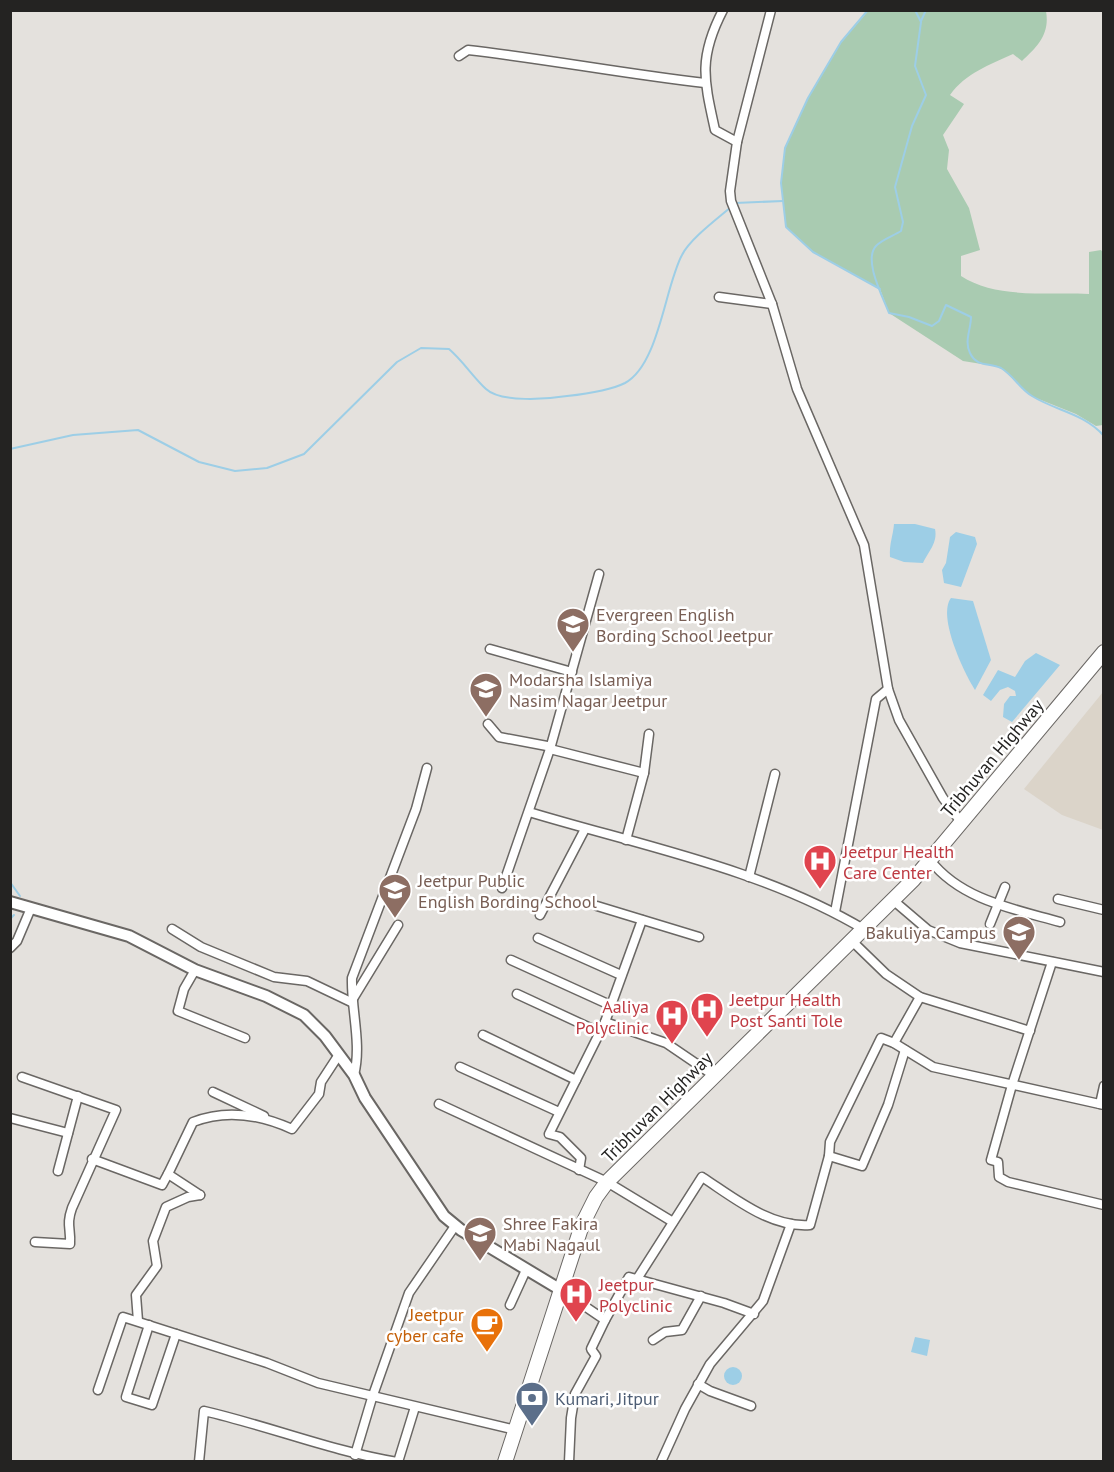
<svg xmlns="http://www.w3.org/2000/svg" width="1114" height="1472" font-family="'PT Sans',sans-serif">
  <rect width="100%" height="100%" fill="#e4e1dd"/>
  <path fill="#dbd4c9" d="M1103 692V830L1062 815 1024 789Z"/>
  <path fill="#a9cbb1" d="M868 11H1046C1050 34 1038 46 1022 61L1013 54C989 65 966 73 950 95L964 104 943 135 949 150 947 169 969 208 980 250 961 256V276C996 299 1048 292 1089 294V252L1101 250 1104 254 1103 425 1096 426 1076 414 1031 396 1000 367 963 361 889 313 880 289 813 252 786 227 781 183 785 148 808 98 841 42Z"/>
  <g fill="#9dcee6">
    <path d="M894 524H915L935 529C938 543 928 552 923 563L904 562 890 557C889 544 893 536 894 524Z"/>
    <path d="M956 532 975 537 977 544 961 587 944 583 942 570 946 563 950 537Z"/>
    <path d="M951 598 973 601 991 660 975 690C964 673 937 616 951 598Z"/>
    <path d="M1036 653 1060 665 1012 722 1003 717 1004 704 1010 696H1016L1015 691 1008 687 1000 690 991 701 983 695 998 670 1015 677 1025 661Z"/>
    <path d="M915 1337 930 1340 927 1356 911 1352Z"/>
    <circle cx="733" cy="1376" r="9"/>
  </g>
  <g fill="none" stroke-linecap="round" stroke-linejoin="round">
    <g stroke="#9dcee6" stroke-width="2">
      <path d="M868 10 841 42 808 98 785 148 781 183 786 227 813 252 880 289"/>
      <path d="M915 10 921 22 915 66 926 95 912 126 895 187 903 222 901 231C893 236 881 240 876 246 863 260 883 297 889 313L909 317 932 326 939 321 946 305 971 317C971 329 964 341 970 353 977 368 990 362 1001 368 1013 375 1020 389 1032 396 1056 411 1084 413 1104 436"/>
      <path d="M921 21 926 10"/>
      <path d="M735 203 783 201"/>
      <path d="M10 449 73 435 138 430 199 462 235 471 267 468 304 454 397 362 421 348 449 349C463 361 473 377 486 389 501 403 548 399 567 396 585 394 609 391 625 383 659 365 665 286 682 255 690 239 717 219 731 207"/>
      <path d="M10 882 20 896"/>
      <path d="M10 919 14 915"/>
    </g>
    <g stroke="#6a6764" stroke-width="11">
      <g id="minor">
        <path d="M723 10C698 58 704 80 715 130L737 142 730 191 731 201 772 304 797 389 864 545 888 689 899 720 943 798 961 822"/>
        <path d="M459 56 468 50C547 59 625 74 705 83"/>
        <path d="M737 142 771 10"/>
        <path d="M719 297 772 304"/>
        <path d="M490 649 572 672"/>
        <path d="M488 724 499 737 547 746 550 749 644 773"/>
        <path d="M529 812C642 846 763 869 865 930"/>
        <path d="M626 840 644 773 649 734"/>
        <path d="M930 860C961 900 1014 909 1060 922"/>
        <path d="M749 877 775 774"/>
        <path d="M502 888 550 749 599 574"/>
        <path d="M1058 899 1104 910"/>
        <path d="M894 901 928 930 960 943 1104 972"/>
        <path d="M597 906 699 937"/>
        <path d="M835 912 876 699 888 689"/>
        <path d="M540 915 585 829"/>
        <path d="M990 924 1005 887"/>
        <path d="M172 929 201 947 274 977 307 981 351 1002 398 925"/>
        <path d="M538 938 621 975"/>
        <path d="M853 942 886 974 920 997 1030 1031"/>
        <path d="M10 948 17 941 31 908"/>
        <path d="M511 960 610 1005"/>
        <path d="M1052 962 1012 1085 991 1160 998 1162 999 1177 1008 1182 1104 1205"/>
        <path d="M195 970 184 989 178 1011 245 1038"/>
        <path d="M517 994 599 1032"/>
        <path d="M605 1022 642 920"/>
        <path d="M483 1035 576 1080"/>
        <path d="M894 1043 920 997"/>
        <path d="M460 1067 559 1112"/>
        <path d="M354 1075C362 1044 351 1010 352 978L416 809 427 768"/>
        <path d="M22 1077 116 1110 72 1208C66 1225 71 1228 70 1244L35 1242"/>
        <path d="M213 1092 264 1116"/>
        <path d="M439 1104 607 1182 673 1222"/>
        <path d="M1100 1104 1104 1086"/>
        <path d="M10 1118 68 1133"/>
        <path d="M829 1156 830 1142 881 1038 894 1043 933 1067 1104 1105"/>
        <path d="M92 1159 162 1185 168 1174"/>
        <path d="M579 1170 581 1158 560 1137 549 1134 605 1022 666 1043 713 1075"/>
        <path d="M58 1171 78 1096"/>
        <path d="M200 1195 168 1174 193 1122C226 1109 261 1115 292 1129L319 1094 321 1082 338 1056"/>
        <path d="M637 1279 702 1177C733 1197 770 1228 810 1225L829 1156 862 1166 888 1105 905 1050"/>
        <path d="M561 1290 605 1320 591 1349 596 1356 575 1394 571 1418 569 1462"/>
        <path d="M510 1305 526 1270"/>
        <path d="M605 1320 629 1277 724 1303 754 1314"/>
        <path d="M138 1321 136 1295 157 1266 153 1241 166 1207 188 1197 200 1195"/>
        <path d="M149 1325 126 1397 152 1405 176 1334"/>
        <path d="M653 1340 665 1332 682 1330 701 1296"/>
        <path d="M698 1384 710 1391 751 1406"/>
        <path d="M98 1390 123 1317 267 1363 318 1383 516 1430"/>
        <path d="M355 1455 372 1398 409 1293 455 1226"/>
        <path d="M199 1462 204 1411C269 1426 331 1451 397 1462"/>
        <path d="M398 1462 415 1407"/>
        <path d="M661 1462 685 1409 710 1364 763 1301 791 1224"/>
      </g>
    </g>
    <g stroke="#6a6764" stroke-width="14">
      <path id="tertiary" d="M10 902 129 936 195 970 266 996 304 1015 325 1036 354 1075 365 1098 444 1216 461 1230 561 1290"/>
    </g>
    <g stroke="#6a6764" stroke-width="16">
      <path id="trunk" d="M505 1462 582 1225 596 1197 607 1182 913 880 1104 652"/>
    </g>
    <use href="#minor" stroke="#fff" stroke-width="8"/>
    <use href="#tertiary" stroke="#fff" stroke-width="10"/>
    <use href="#trunk" stroke="#fff" stroke-width="14"/>
  </g>
  <defs>
    <g id="school-pin" transform="scale(1.725)"><path d="M0 17L-7.5 6A9.5 9.5 0 1 1 7.5 6Z" fill="#8d6e63" stroke="#fff"/><path d="M0-5L7-2L0 1L-7-2ZM-4 1L0 2.5L4 1V4Q0 6-4 4Z" fill="#fff"/></g>
    <g id="hospital-pin" transform="scale(1.725)"><path d="M0 17L-7.5 6A9.5 9.5 0 1 1 7.5 6Z" fill="#e0444e" stroke="#fff"/><path d="M-5-5h3v3.5h4V-5h3V5h-3V1.5h-4V5h-3Z" fill="#fff"/></g>
    <g id="cafe-pin" transform="scale(1.725)"><path d="M0 17L-7.5 6A9.5 9.5 0 1 1 7.5 6Z" fill="#e8710a" stroke="#fff"/><path d="M-5.5-4.5H6V0H3Q3 3.5 0 3.5H-2.5Q-5.5 3.5-5.5 0ZM3-3.2v2h1.7v-2ZM-6 4.5H4V6H-6Z" fill="#fff"/></g>
    <g id="bank-pin" transform="scale(1.725)"><path d="M0 17L-7.5 6A9.5 9.5 0 1 1 7.5 6Z" fill="#5c6f8a" stroke="#fff"/><path d="M-6-4H6V4H-6ZM0-2.3a2.3 2.3 0 1 0 0 4.6a2.3 2.3 0 1 0 0-4.6Z" fill="#fff"/></g>
  </defs>
  <g fill-rule="evenodd">
    <use href="#school-pin" x="573" y="624"/>
    <use href="#school-pin" x="486" y="689"/>
    <use href="#hospital-pin" x="820" y="861"/>
    <use href="#school-pin" x="395" y="890"/>
    <use href="#school-pin" x="1019" y="932"/>
    <use href="#hospital-pin" x="707" y="1009"/>
    <use href="#hospital-pin" x="672" y="1016"/>
    <use href="#school-pin" x="480" y="1233"/>
    <use href="#hospital-pin" x="576" y="1294"/>
    <use href="#cafe-pin" x="487" y="1324"/>
    <use href="#bank-pin" x="532" y="1398"/>
  </g>
  <g text-anchor="middle" dominant-baseline="central" stroke-width="5" stroke-linejoin="round" paint-order="stroke">
    <g font-size="18" fill="#785e54" stroke="#fff" text-anchor="start">
      <text x="596" y="614">Evergreen English<tspan x="596" dy="21">Bording School Jeetpur</tspan></text>
      <text x="509" y="679">Modarsha Islamiya<tspan x="509" dy="21">Nasim Nagar Jeetpur</tspan></text>
      <text x="418" y="880">Jeetpur Public<tspan x="418" dy="21">English Bording School</tspan></text>
      <text x="996" y="932" text-anchor="end">Bakuliya Campus</text>
      <text x="503" y="1223">Shree Fakira<tspan x="503" dy="21">Mabi Nagaul</tspan></text>
    </g>
    <g font-size="18" fill="#242322" stroke="#fff">
      <text transform="translate(992 758) rotate(-50)">Tribhuvan Highway</text>
      <text transform="translate(657 1107) rotate(-45)">Tribhuvan Highway</text>
    </g>
    <g font-size="18" fill="#be3a42" stroke="#fff" text-anchor="start">
      <text x="843" y="851">Jeetpur Health<tspan x="843" dy="21">Care Center</tspan></text>
      <text x="730" y="999">Jeetpur Health<tspan x="730" dy="21">Post Santi Tole</tspan></text>
      <text x="649" y="1006" text-anchor="end">Aaliya<tspan x="649" dy="21">Polyclinic</tspan></text>
      <text x="599" y="1284">Jeetpur<tspan x="599" dy="21">Polyclinic</tspan></text>
    </g>
    <g font-size="18" fill="#c56008" stroke="#fff" text-anchor="end">
      <text x="464" y="1314">Jeetpur<tspan x="464" dy="21">cyber cafe</tspan></text>
    </g>
    <g font-size="18" fill="#4e5e75" stroke="#fff" text-anchor="start">
      <text x="555" y="1398">Kumari, Jitpur</text>
    </g>
  </g>
  <rect width="1114" height="1472" fill="none" stroke="#242322" stroke-width="24"/>
</svg>
